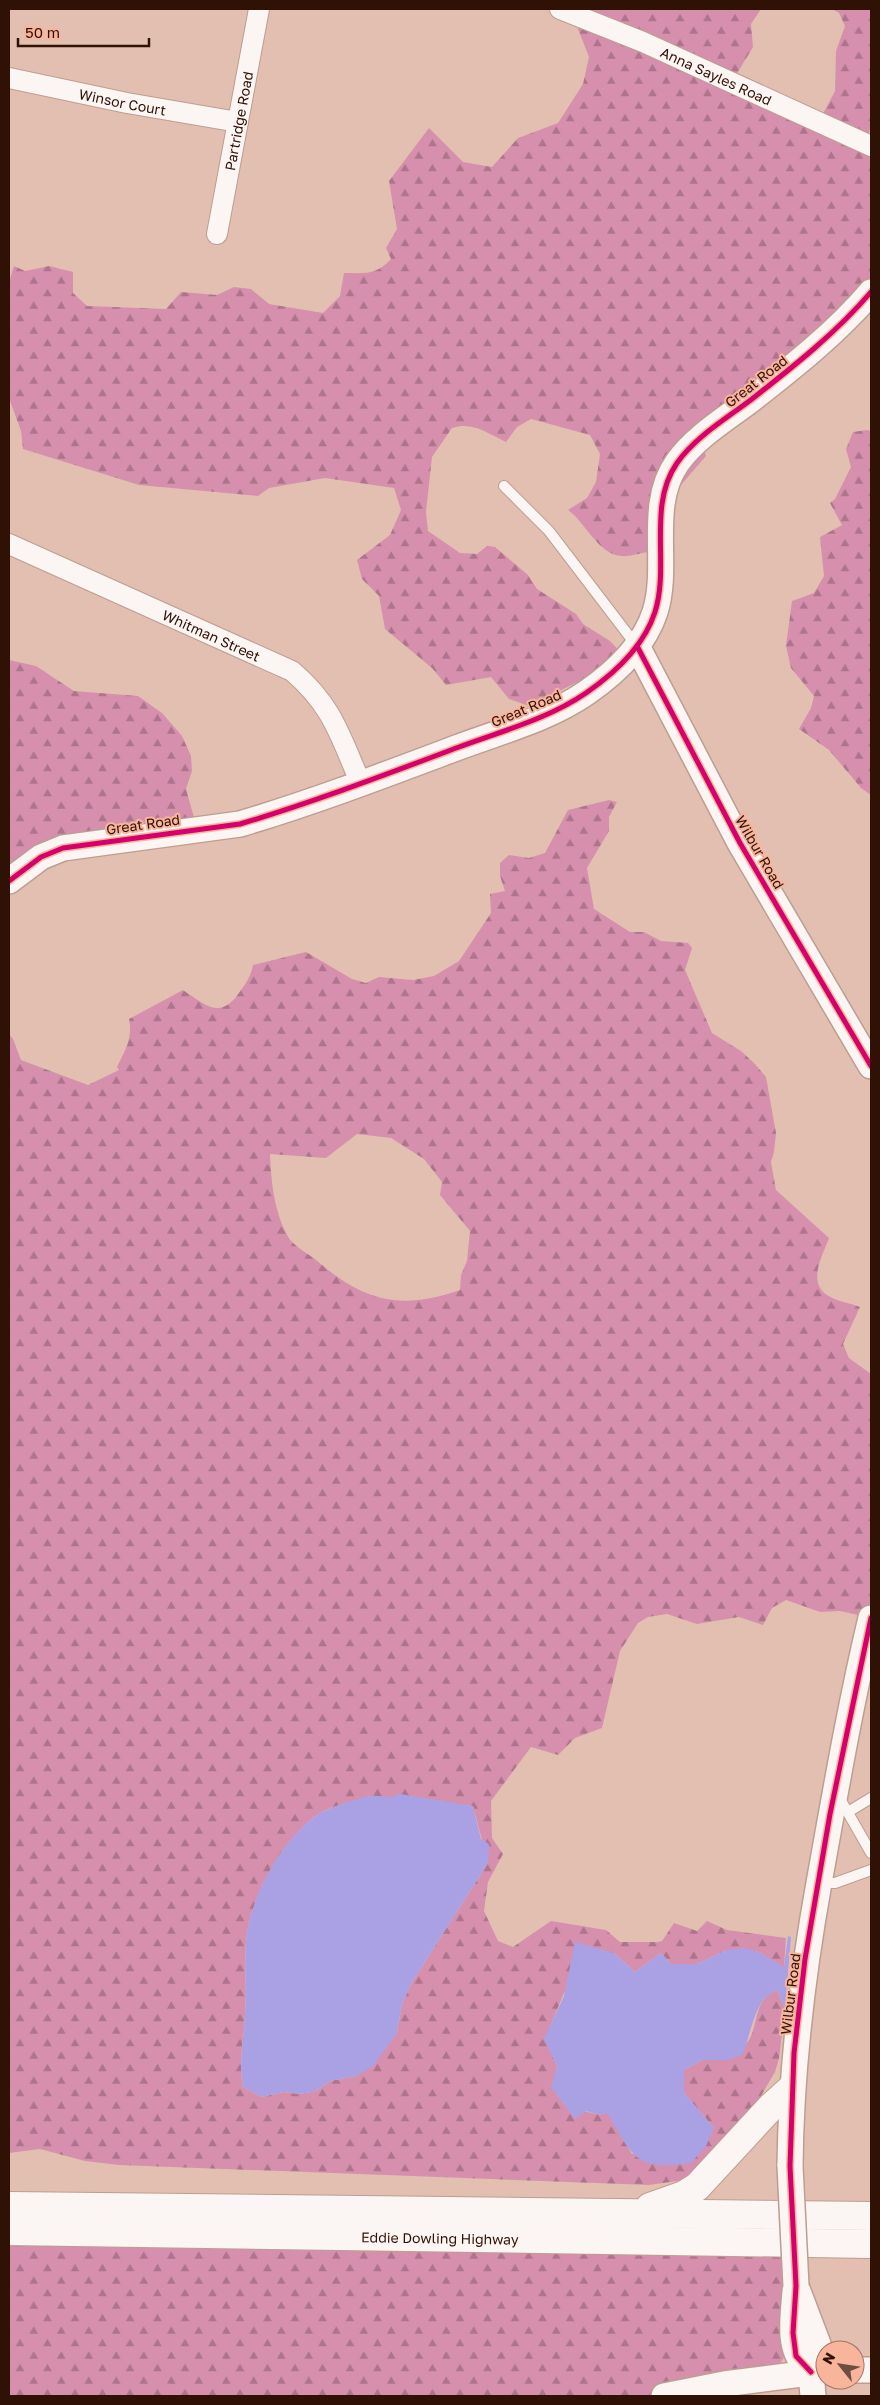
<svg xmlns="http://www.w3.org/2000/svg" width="880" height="2405" font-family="'Golos Text',sans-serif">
  <defs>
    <pattern id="forest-firs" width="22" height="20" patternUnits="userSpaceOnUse" patternTransform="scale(1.25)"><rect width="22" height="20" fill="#d690ae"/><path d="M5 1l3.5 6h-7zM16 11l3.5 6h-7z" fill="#ae748c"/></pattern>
  </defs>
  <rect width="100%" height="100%" fill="#e3bfb1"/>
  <g fill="url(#forest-firs)" fill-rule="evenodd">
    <path d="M551 9H761L751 24 753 47 730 85 817 125 835 91 836 51 845 26 839 13 832 9H871V127L864 145 871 151V296L704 449 706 456 667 501 648 552C640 553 629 557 621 556 598 554 585 522 568 510L587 498 596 482 600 454 590 435 531 419 517 427 506 442C487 433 473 421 452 428L432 457 426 512 428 531 460 553 477 554 487 546 495 547 528 575 537 589 576 614 583 624 610 641 626 658 529 706 509 699 491 677 446 685 432 668 385 629 379 596 362 579 357 560 390 535 401 510 394 488 325 478 269 488 258 496 139 485 23 449 21 431 9 398V282L14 266 25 271 49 266 73 272V293L87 306 166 309 181 292 217 295 234 287 251 289 269 304 323 313 340 296 344 273C365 273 375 276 391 259L386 248 397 229 389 181 429 128 463 162 492 167 518 138 558 123 583 84 589 57 574 19Z"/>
    <path d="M867 430 871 431V795L861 788 829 750 799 729 811 708 814 696 791 668 786 646 792 601 814 593 824 576 820 537 842 525 830 503 835 499 851 467 846 449 853 432Z"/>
    <path d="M9 660 36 666 74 691 138 696 162 713 182 736 191 756 192 771 186 789 195 821 54 857 9 889Z"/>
    <path d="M609 800 617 802 609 817V831L587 868 594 909 630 932H644L661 941 688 943 692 948 685 970 712 1033 741 1051 755 1064 766 1077 776 1133 774 1152 771 1162 776 1190 829 1238C823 1255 807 1281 827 1295 835 1301 850 1303 860 1307L843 1344 849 1358 871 1374V1618L840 1611 820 1612 786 1600 772 1608 763 1625 739 1617 697 1624 667 1614 648 1617 638 1623 620 1651 602 1728 575 1738 558 1755 531 1747 491 1801 492 1838 503 1854 488 1882 484 1911 498 1941 513 1947 551 1921 606 1930 620 1942H658L662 1941 674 1923 697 1931 707 1921 727 1930 786 1938 784 1968 759 1952 727 1950 697 1964H671L661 1953 635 1972 614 1953 564 1993 545 2039 557 2066 552 2087 566 2107 601 2115 607 2112 632 2154 714 2128 684 2093V2070L702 2060H727C734 2054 746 2046 750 2038 759 2019 754 2000 777 1990L785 2009 779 2059 775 2072 742 2128 691 2179 649 2185 119 2165 85 2161 40 2149 9 2153V1034L13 1039 21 1060 88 1085 119 1070 117 1067C125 1050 133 1039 129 1019L183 990C207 1006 221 1021 241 990 247 982 251 975 253 965L306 952 352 979 366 983 379 977 413 980 434 976 459 961 491 913 490 894 505 891 500 876V863L509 855 529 858 545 853 568 810ZM357 1134 391 1138 424 1159 442 1182 440 1195 470 1231 467 1261 461 1275 460 1290C399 1311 364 1301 316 1260 307 1253 292 1245 287 1235 274 1211 271 1181 270 1154L326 1158ZM371 1796 473 1806 488 1863 412 1982 402 2004 397 2033 356 2076 330 2081 316 2091 300 2094 283 2092 262 2097 243 2087C238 2060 244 2041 245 2015 247 1991 244 1966 246 1942 249 1899 283 1837 320 1813 334 1805 355 1801 371 1796Z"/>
    <path d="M9 2231 796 2242 809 2318 781 2362 759 2385 693 2396H9Z"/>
  </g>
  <g fill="#aaa1e5">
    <path d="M400 1794 473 1806 481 1839 489 1844 488 1863 412 1982 402 2004 397 2033 373 2066 356 2076 330 2081 316 2091 300 2094 283 2092 262 2097 243 2087C238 2060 244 2041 245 2015 247 1991 244 1966 246 1942 249 1898 282 1838 320 1813 329 1808 360 1797 371 1796 383 1795 387 1800 400 1794Z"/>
    <path d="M788 1936 791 1937 785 2009 777 1990C753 1999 752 2034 742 2055L727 2060H702L684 2070V2093L714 2128 706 2146 691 2163C634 2171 634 2157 607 2113L601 2115 586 2111 575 2119 551 2087 557 2066 544 2039 564 1996 575 1942 614 1953 635 1972 661 1953 671 1964H697L727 1950 745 1948 759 1952 784 1967Z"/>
  </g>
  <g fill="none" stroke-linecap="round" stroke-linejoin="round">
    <g stroke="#bd9e91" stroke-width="12">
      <g id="service">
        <path d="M504 486 549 531 636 645"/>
        <path d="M839 1797 871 1853"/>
        <path d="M848 1812 871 1798"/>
        <path d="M820 1883H835L871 1870"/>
      </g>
    </g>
    <g stroke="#bd9e91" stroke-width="22">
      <g id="minor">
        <path id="s1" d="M560 9 643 42 871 146"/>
        <path id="s2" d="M9 78 127 103 238 122"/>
        <path id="s3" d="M217 234 259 9"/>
        <path id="s4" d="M9 544 292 671C333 706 340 736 361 784"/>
      </g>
    </g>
    <g stroke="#bd9e91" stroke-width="28">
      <g id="tertiary">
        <path d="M637 646 740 843 871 1066"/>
        <path d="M9 881 41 857 63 848 240 824C314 802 387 774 459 747 502 731 548 719 586 693 615 673 644 646 655 612 670 565 647 506 677 463 695 437 727 418 752 399 794 366 836 333 871 292"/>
        <path d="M790 2166C791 2070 802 1977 819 1883 835 1794 850 1706 871 1618"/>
        <path d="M796 2286 818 2344 811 2372 813 2396"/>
        <path d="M795 2291C793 2321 786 2351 811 2372"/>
        <path d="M855 2370H871"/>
        <path d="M664 2396 724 2384 825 2371"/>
      </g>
    </g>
    <g stroke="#bd9e91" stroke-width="30">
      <g id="motorway">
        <path d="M9 2206 871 2216"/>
        <path d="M650 2207 684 2195 697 2187 771 2107 791 2089"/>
        <path id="s5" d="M9 2231 871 2244"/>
      </g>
    </g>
    <use href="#service" stroke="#fbf5f3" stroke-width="10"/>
    <use href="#minor" stroke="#fbf5f3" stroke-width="20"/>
    <use href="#tertiary" stroke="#fbf5f3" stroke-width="25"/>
    <use href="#motorway" stroke="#fbf5f3" stroke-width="28"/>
    <g stroke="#bd9e91" stroke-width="28" stroke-linecap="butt">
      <path id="tertiary-bridge" d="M790 2166 796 2286"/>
    </g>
    <use href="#tertiary-bridge" stroke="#fbf5f3" stroke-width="25"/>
    <g stroke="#f8b59c" stroke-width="8">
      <g id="cycleway">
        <path d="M637 646 740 843 871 1066"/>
        <path d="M9 881 41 857 63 848 240 824C314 802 387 774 459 747 502 731 548 719 586 693 615 673 644 646 655 612 670 565 647 506 677 463 695 437 727 418 752 399 794 366 836 333 871 292"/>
        <path d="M811 2372 796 2356 793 2333 796 2286 790 2166 794 2053 805 1959 830 1814 871 1618"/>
      </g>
    </g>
    <use href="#cycleway" stroke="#d6006c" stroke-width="5"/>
  </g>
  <g text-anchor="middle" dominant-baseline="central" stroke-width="4" stroke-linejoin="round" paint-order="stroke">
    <g font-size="14" fill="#301106" stroke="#f8b59c">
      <text stroke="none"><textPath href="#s1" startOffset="170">Anna Sayles Road</textPath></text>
      <text stroke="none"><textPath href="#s2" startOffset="116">Winsor Court</textPath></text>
      <text stroke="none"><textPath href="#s3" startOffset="115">Partridge Road</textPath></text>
      <text transform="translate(756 381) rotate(-38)">Great Road</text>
      <text stroke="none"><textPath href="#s4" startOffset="222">Whitman Street</textPath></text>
      <text transform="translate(526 708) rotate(-23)">Great Road</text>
      <text transform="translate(143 824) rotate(-8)">Great Road</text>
      <text transform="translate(760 852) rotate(60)">Wilbur Road</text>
      <text transform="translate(790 1994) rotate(-83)">Wilbur Road</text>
      <text stroke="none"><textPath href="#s5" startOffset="431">Eddie Dowling Highway</textPath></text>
    </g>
  </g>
  <rect width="880" height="2405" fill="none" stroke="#301106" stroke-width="20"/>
  <g transform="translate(840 2365) rotate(300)"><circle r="24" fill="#f8b59c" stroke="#a87360"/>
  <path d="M0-4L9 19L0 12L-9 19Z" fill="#6f4e42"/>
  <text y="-8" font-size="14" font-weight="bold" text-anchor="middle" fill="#301106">N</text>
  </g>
  <path d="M18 38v8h131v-8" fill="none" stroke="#301106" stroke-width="2.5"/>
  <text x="25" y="38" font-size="15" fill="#301106" stroke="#f8b59c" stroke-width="4" paint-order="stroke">50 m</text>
</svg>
